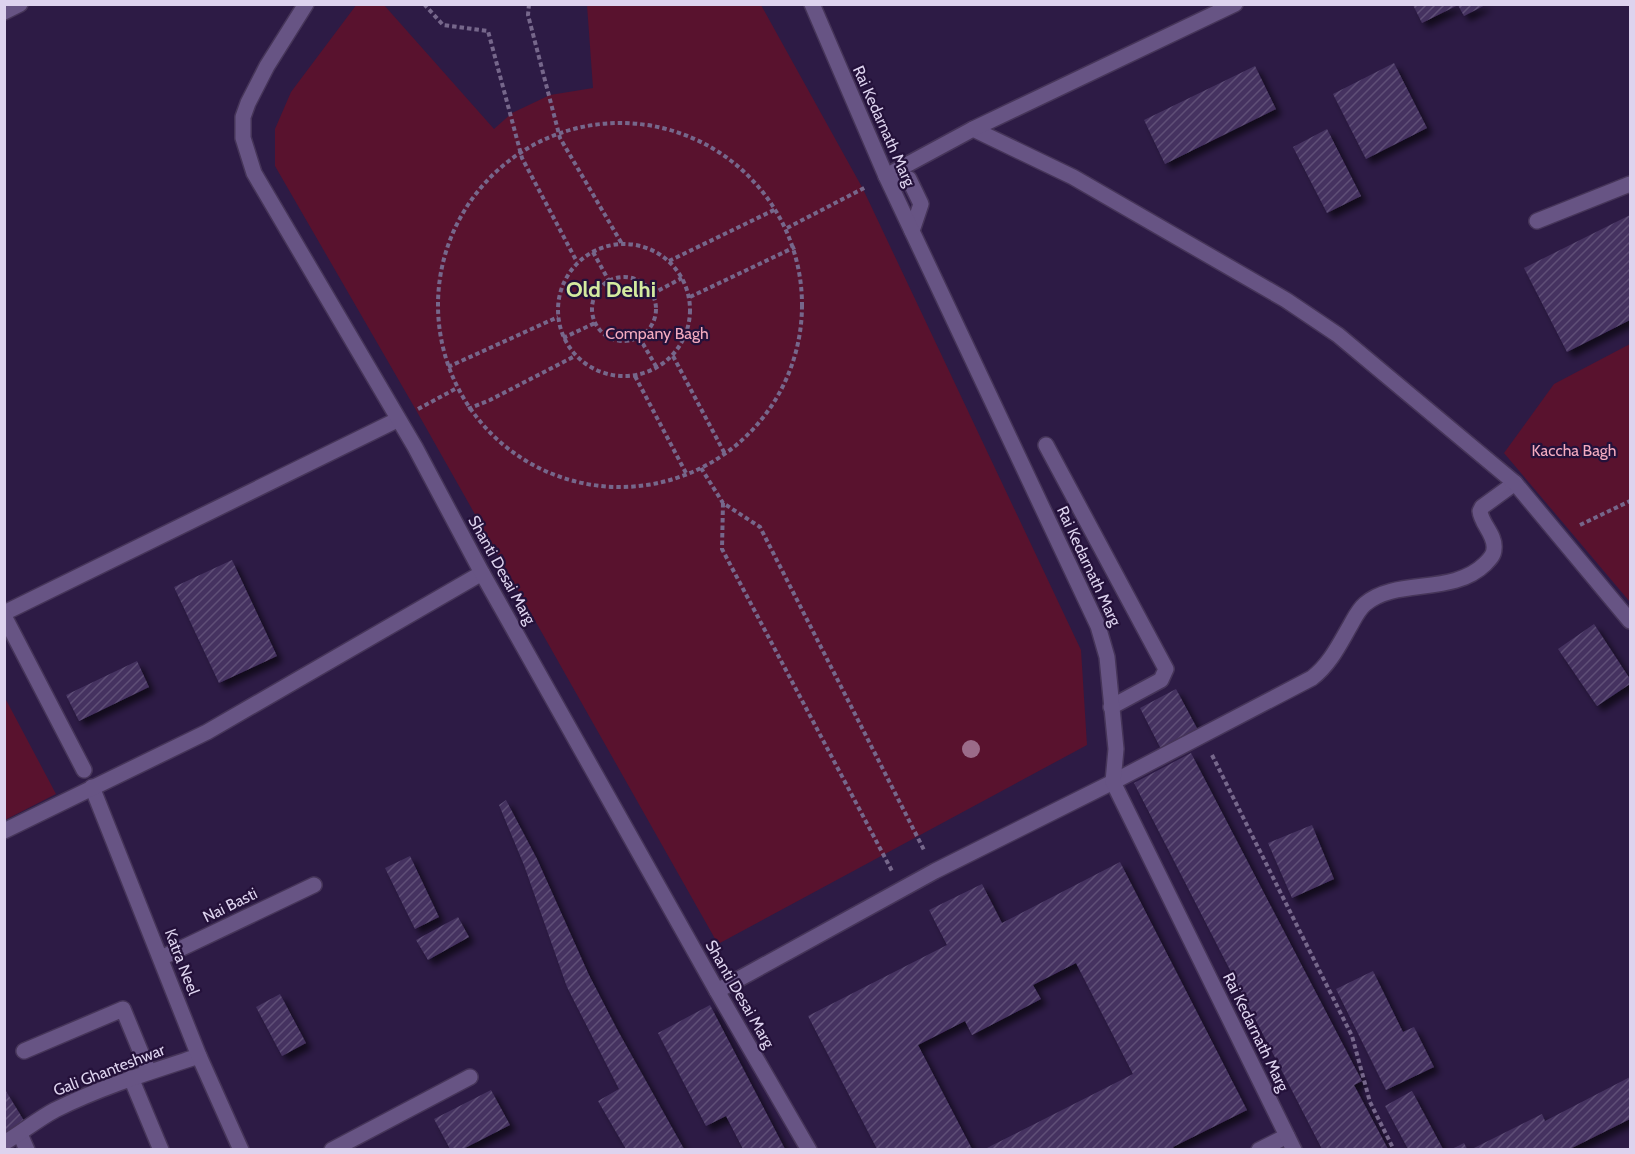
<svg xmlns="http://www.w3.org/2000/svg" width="1635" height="1154" font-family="Cabin,sans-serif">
  <defs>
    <pattern id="building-hatch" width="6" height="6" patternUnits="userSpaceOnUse" patternTransform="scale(1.5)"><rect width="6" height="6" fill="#453360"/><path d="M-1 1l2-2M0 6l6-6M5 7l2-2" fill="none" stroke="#5f5077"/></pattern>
    <filter id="shadow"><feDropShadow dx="5.5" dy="5.5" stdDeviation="3" flood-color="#0009"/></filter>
  </defs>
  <rect width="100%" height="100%" fill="#2d1b45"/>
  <g fill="#59122e">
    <path d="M357 4 384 5 494 129 512 113 550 95 593 88 587 5H761L863 189 1081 650 1087 745 718 944 416 410 275 166V129L291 92Z"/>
    <path d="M1630 344V602L1504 453 1554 384Z"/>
    <path d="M4 696 56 794 5 820H4Z"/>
  </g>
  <g fill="url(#building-hatch)" filter="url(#shadow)">
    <path d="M1487 4 1464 16 1458 5 1422 23 1413 5Z"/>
    <path d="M1394 63 1427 128 1366 159 1333 94Z"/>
    <path d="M1255 66 1276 109 1165 164 1144 120Z"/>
    <path d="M1327 129 1361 196 1327 213 1293 147Z"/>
    <path d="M1630 215V320L1567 352 1524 268Z"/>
    <path d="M232 560 277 656 219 683 174 587Z"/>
    <path d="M1594 624 1630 679V684L1597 706 1558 649Z"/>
    <path d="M137 661 149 687 79 721 66 695Z"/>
    <path d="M1176 689 1198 730 1161 749 1140 708Z"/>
    <path d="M1191 753 1362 1081 1354 1085 1388 1149H1322L1134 783Z"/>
    <path d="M506 800 537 859 589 975 618 1031 684 1149H626L598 1101 619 1089 567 987 524 865 499 805Z"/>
    <path d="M1312 825 1334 879 1292 898 1268 843Z"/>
    <path d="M410 856 439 917 415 929 385 868Z"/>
    <path d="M1120 862 1247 1110 1173 1147 1174 1149H985L1133 1074 1076 963 1033 985 1041 999 972 1035 965 1021 918 1045 972 1149H877L808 1016 947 945 929 910 982 884 1002 923Z"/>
    <path d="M458 917 469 937 428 960 416 940Z"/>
    <path d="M1373 971 1403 1032 1414 1027 1434 1067 1386 1090 1336 989Z"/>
    <path d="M280 994 306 1043 282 1056 256 1007Z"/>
    <path d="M710 1005 785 1149H743L726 1116 706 1126 658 1033Z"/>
    <path d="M1630 1077V1119L1570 1149H1472L1542 1114 1545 1121Z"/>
    <path d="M4 1088 26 1124 4 1137Z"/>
    <path d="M491 1090 510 1125 463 1149H450L434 1119Z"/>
    <path d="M1412 1091 1443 1149H1408L1385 1106Z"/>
    <path d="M1464 1143 1467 1149H1452Z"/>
  </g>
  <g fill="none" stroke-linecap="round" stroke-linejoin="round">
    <g stroke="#463559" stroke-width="18">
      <g id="service">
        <path d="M886 176 909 179 921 204 912 231"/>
        <path d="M161 958 314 885"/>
        <path d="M717 991 935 871 1113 782 1312 678C1330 664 1339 645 1350 626 1354 619 1358 610 1365 604 1397 577 1452 596 1485 564 1490 559 1494 555 1494 549 1496 535 1481 524 1480 511L1482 507 1515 483"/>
        <path d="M24 1051 123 1009 149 1072"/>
        <path d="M131 1078 161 1150"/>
        <path d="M20 1134 27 1150"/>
        <path d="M4 1143C21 1133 38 1119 55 1110 101 1087 150 1072 199 1056"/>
        <path d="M1259 1150 1287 1136"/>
      </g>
    </g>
    <g stroke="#463559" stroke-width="18">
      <g id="minor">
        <path d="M973 129 1073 177 1286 300 1338 335 1515 483 1630 621"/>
        <path d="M886 176 973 129 1235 4"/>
        <path d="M1537 221 1630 184"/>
        <path d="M1046 445 1166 669 1161 680 1111 707"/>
        <path d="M4 613 397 420"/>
        <path d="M4 616 84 770"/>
        <path d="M92 787 199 1056 241 1150"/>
        <path d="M4 831 207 732 482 573"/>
        <path d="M332 1150 470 1077"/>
      </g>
    </g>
    <g stroke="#463559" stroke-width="18">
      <g id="tertiary">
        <path d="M306 4 267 66 248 103 243 117V138L254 173 415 447 482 573 717 991 809 1150"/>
        <path d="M812 4 886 176 1098 626 1107 657 1116 749 1113 782 1294 1150"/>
      </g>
    </g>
    <g stroke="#463559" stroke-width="18">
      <path id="secondary" d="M4 12 20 4"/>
    </g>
    <g stroke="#76678b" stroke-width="4" stroke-dasharray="4.5 3" stroke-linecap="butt">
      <path d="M424 4 443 25 488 31 522 158 577 262"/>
      <path d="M529 4 528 15 560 138 622 244"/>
      <circle cx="620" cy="305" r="182"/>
      <path d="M787 228 866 187"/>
      <circle cx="624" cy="310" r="66"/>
      <path d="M593 252 609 281"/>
      <path d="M669 261 776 209"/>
      <circle cx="624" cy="309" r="32"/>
      <path d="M652 294 682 278"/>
      <path d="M690 297 795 247"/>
      <path d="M639 337 657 368"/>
      <path d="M563 338 595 323"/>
      <path d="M673 356 725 454"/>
      <path d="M448 367 558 317"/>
      <path d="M635 376 687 475"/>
      <path d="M418 409 457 388"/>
      <path d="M468 409 490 400 575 356"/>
      <path d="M701 468 723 503 760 527 925 852"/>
      <path d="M723 503 722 549 892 871"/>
      <path d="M1580 525 1630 501"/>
      <path d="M1212 755 1352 1036 1370 1102 1394 1150"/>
    </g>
    <use href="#service" stroke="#675484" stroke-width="15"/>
    <use href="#minor" stroke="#675484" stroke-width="15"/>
    <use href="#tertiary" stroke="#675484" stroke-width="15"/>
    <use href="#secondary" stroke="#675484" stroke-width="15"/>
  </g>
  <circle fill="#9b6b89" cx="971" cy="749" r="9"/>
  <g text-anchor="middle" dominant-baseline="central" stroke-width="4.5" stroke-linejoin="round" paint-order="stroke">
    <g font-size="16" fill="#ddd3ee" stroke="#24113a">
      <text transform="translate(884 126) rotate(66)">Rai Kedarnath Marg</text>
      <text transform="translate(1089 566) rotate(65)">Rai Kedarnath Marg</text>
      <text transform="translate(502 570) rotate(61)">Shanti Desai Marg</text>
      <text transform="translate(230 905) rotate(-26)">Nai Basti</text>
      <text transform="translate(182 962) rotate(69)">Katra Neel</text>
      <text transform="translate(740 994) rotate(60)">Shanti Desai Marg</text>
      <text transform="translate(1256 1032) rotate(64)">Rai Kedarnath Marg</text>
      <text transform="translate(109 1070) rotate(-21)">Gali Ghanteshwar</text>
    </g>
    <g font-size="16" fill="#f5acc0" stroke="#24113a">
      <text x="657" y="333">Company Bagh</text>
      <text x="1574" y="450">Kaccha Bagh</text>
    </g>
    <g font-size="22" font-weight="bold" fill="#d4ea9f" stroke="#24113a">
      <text x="611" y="289">Old Delhi</text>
    </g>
  </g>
  <rect width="1635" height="1154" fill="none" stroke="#ddd3ee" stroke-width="12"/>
</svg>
